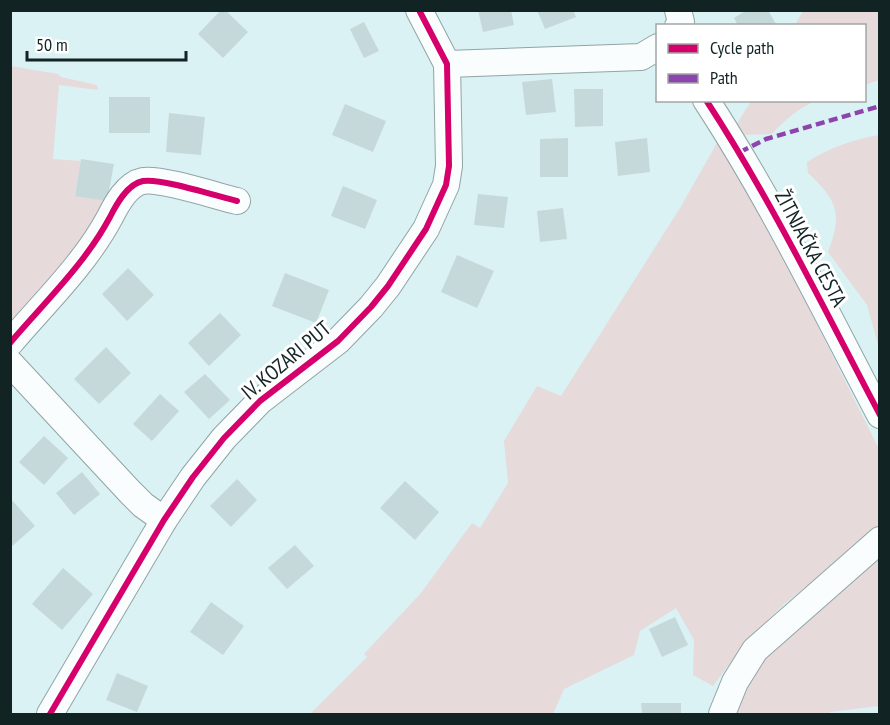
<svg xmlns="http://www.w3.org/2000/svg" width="890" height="725" font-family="'PT Sans Narrow',sans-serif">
  <rect width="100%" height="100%" fill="#daf2f4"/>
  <g fill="#e6dadb">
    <path d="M803 11H879V80L865 85 864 26 795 25Z"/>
    <path d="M11 66 58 74 61 77 97 85 98 90 59 85 53 159 81 161 75 195 107 201 92 232 11 327Z"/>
    <path d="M751 101H817C800 106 784 121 772 134L740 135 736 125Z"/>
    <path d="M879 135H880L879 361V348L867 305 828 252C843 213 837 200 808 173L807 162C829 148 855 139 879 135Z"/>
    <path d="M717 143 728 153 753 196 879 449V528L783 605 745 643 713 686 693 675 694 640 676 608 640 631 634 655 564 689 553 714H310L367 657 364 654 421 593 472 523 480 528 508 483 504 441 537 386 561 396 680 208Z"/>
    <path d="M879 558V706L830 712V714H735C748 653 833 596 879 558Z"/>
  </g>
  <g fill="#c6d9da">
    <path d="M221 10H225L248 32 223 58 198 34Z"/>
    <path d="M478 10H511L514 25 483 32Z"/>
    <path d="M537 10H573L576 17 545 29Z"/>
    <path d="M747 10H768L777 26H738L734 18Z"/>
    <path d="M364 22 379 51 364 58 350 29Z"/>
    <path d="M552 79 556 112 526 115 522 82Z"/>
    <path d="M574 89H603V126L575 127Z"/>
    <rect x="109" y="97" width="41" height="36"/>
    <path d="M345 104 386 121 373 152 332 135Z"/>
    <path d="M169 113 205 117 201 155 166 152Z"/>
    <path d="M568 138V177H540V139Z"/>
    <path d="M647 138 650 172 618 176 615 142Z"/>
    <path d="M81 159 114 164 107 201 75 196Z"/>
    <path d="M343 186 377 200 365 229 331 216Z"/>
    <path d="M478 194 508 197 504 228 474 225Z"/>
    <path d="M563 208 567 239 540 242 537 211Z"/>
    <path d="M457 255 494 271 477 308 441 292Z"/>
    <path d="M128 268 154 295 127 321 102 294Z"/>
    <path d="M285 273 329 290 316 323 272 306Z"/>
    <path d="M220 313 241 335 209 366 188 343Z"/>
    <path d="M106 347 131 373 99 404 74 379Z"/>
    <path d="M205 374 230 400 209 419 184 392Z"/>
    <path d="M160 394 179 411 152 441 133 424Z"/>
    <path d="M44 436 68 458 44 485 19 462Z"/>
    <path d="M82 472 100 494 74 515 56 493Z"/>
    <path d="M237 479 257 500 231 527 210 506Z"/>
    <path d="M405 481 439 512 415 540 380 508Z"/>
    <path d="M10 498 35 526 10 548Z"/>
    <path d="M295 545 314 566 287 589 268 568Z"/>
    <path d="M63 568 93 594 62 630 32 604Z"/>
    <path d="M211 602 244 626 223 655 190 632Z"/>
    <path d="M675 617 688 645 662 657 649 629Z"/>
    <path d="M117 673 148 686 137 712 106 700Z"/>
    <path d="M641 703H681V714H642Z"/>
  </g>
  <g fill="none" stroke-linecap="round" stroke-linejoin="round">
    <g stroke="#92a4a5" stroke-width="28">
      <g id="minor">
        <path d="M678 26 681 22 678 10"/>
        <path d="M447 64 641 57 658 47"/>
        <path d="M706 100C772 201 824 309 880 415"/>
        <path d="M10 343C44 303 85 264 110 217 116 205 127 184 143 181 161 178 216 196 237 201"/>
        <path d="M10 363 130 492 143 505 164 520"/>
        <path d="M50 714 164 520 193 477 224 438 260 401 338 341 371 307 388 286 426 229 446 185 449 166 447 64 419 10"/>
        <path d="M722 714 735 682 755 650 880 540"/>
      </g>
    </g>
    <use href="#minor" stroke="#f9fdfd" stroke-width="26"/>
    <path stroke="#8e44ad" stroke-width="4.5" stroke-dasharray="9 4.5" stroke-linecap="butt" d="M740 152 766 139 880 106"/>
    <g stroke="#fff" stroke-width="10">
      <g id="cycleway">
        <path d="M706 100C772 201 824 309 880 415"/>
        <path d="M10 343C44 303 85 264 110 217 116 205 127 184 143 181 161 178 216 196 237 201"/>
        <path d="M50 714 164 520 193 477 224 438 260 401 338 341 371 307 388 286 426 229 446 185 449 166 447 64 419 10"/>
      </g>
    </g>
    <use href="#cycleway" stroke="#d6006c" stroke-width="6"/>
  </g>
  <g text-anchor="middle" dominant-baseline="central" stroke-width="6" stroke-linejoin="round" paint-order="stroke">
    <g font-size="21" fill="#122324" stroke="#fff">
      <text transform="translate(811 248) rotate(62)">ŽITNJAČKA CESTA</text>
      <text transform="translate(286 360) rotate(-40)">IV. KOZARI PUT</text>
    </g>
  </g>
  <rect width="890" height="725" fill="none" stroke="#122324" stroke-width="24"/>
  <rect x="656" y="24" width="210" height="78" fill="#ffffff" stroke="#a0a7a7" stroke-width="1.5"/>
  <rect x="668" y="44" width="30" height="9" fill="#d6006c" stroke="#a0a7a7" stroke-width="1.5"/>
  <text x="710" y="54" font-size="18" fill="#122324">Cycle path</text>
  <rect x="668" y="74" width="30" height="9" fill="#8e44ad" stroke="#a0a7a7" stroke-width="1.5"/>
  <text x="710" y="84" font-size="18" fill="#122324">Path</text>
  <path d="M27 51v9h159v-9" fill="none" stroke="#122324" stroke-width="3"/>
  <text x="36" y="51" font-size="18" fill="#122324" stroke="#ffffff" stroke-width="4.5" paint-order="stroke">50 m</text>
</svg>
